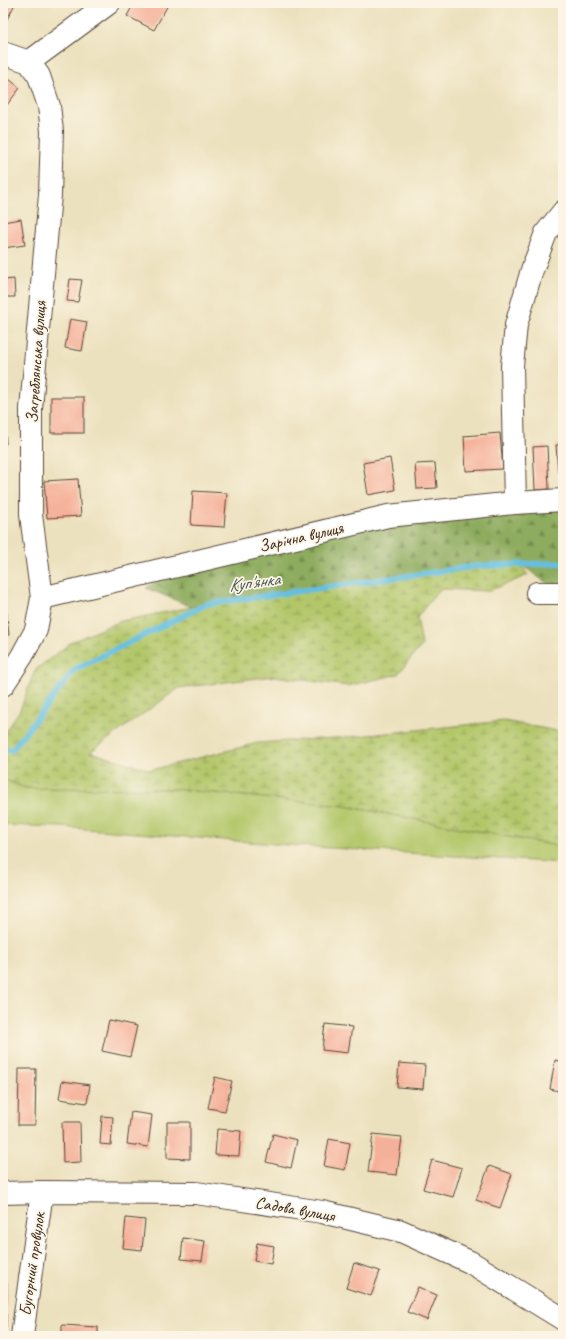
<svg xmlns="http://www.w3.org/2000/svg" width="566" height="1339" font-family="Caveat,sans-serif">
  <defs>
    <pattern id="forest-firs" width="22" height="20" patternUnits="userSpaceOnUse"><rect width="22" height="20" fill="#8eac5f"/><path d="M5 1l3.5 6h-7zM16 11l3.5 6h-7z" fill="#758c4e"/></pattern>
    <pattern id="wetland-marsh" width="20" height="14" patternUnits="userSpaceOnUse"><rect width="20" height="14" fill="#b3c76b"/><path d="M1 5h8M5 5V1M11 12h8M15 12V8" fill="none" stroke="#93a257"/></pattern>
  </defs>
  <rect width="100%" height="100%" fill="#fcf5e5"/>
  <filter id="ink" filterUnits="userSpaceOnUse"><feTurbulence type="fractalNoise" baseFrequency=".025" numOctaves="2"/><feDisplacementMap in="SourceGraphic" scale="8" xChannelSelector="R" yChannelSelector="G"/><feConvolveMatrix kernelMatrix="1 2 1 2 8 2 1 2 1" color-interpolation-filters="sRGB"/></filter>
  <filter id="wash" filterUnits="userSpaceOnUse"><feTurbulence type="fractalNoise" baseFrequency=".012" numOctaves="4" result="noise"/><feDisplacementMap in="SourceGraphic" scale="16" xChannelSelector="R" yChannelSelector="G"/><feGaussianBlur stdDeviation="0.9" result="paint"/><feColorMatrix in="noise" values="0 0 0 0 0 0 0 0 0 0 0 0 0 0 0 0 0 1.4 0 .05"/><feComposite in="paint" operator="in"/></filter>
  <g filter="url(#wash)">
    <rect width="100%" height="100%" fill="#ece1be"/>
    <path fill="#b3c76b" stroke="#777844" d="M3 779 25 788 176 789 345 806 563 847V863L300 846 61 827 3 825Z"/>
    <path fill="url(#forest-firs)" stroke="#646b3e" d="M563 501V593H561L520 564 197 609 146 588 179 565 330 530Z"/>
    <path fill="url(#wetland-marsh)" stroke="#777844" d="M520 564 528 575 489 591 440 589 417 617 422 645 398 674 348 686 274 676 179 688 90 752 151 770 258 743 348 737 504 721 563 732V847L345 806 176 789 25 788 3 779V735L20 710 35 670 73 641 121 621 207 604 388 579Z"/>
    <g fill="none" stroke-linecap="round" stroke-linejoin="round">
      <path stroke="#63c0e1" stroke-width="6" d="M3 750H12L75 669 207 604 478 566 563 563"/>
    </g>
    <g id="blocks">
      <g fill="#f5b099">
        <path d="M3 3 15 4 3 27Z"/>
        <path d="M134 3H169L154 30 127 16Z"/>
        <path d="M3 74 20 88 3 110Z"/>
        <path d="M21 219 25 245 3 248V222Z"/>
        <path d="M14 279 15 297H3V280Z"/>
        <path d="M70 279 82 280 78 302 67 301Z"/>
        <path d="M70 319 87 322 82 351 65 348Z"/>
        <rect x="51" y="397" width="33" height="36"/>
        <path d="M3 425H5L6 444H3Z"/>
        <path d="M500 433 503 469 466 471 464 436Z"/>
        <path d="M556 445H563V471L558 472Z"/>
        <path d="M547 446 549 489 535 490 533 447Z"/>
        <path d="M390 458 395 490 368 495 363 463Z"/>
        <path d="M435 463 437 488 417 489 415 464Z"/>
        <path d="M78 479 81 516 47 518 44 481Z"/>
        <path d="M3 481H4L7 509H3Z"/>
        <path d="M193 491 227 493 224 527 191 525Z"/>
        <path d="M6 607 9 635 3 636V608Z"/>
        <path d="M109 1020 137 1026 130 1057 102 1051Z"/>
        <path d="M325 1024 352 1027 348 1053 322 1050Z"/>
        <path d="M555 1060 563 1062V1092L550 1089Z"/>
        <path d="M399 1063 425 1065 423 1089 397 1087Z"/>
        <path d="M19 1069H36L35 1125H18Z"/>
        <path d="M215 1077 232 1081 225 1111 208 1108Z"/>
        <path d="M62 1081 90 1085 87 1103 59 1099Z"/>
        <path d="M131 1112 152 1115 148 1147 127 1144Z"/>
        <path d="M102 1116 113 1117 111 1145 100 1144Z"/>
        <path d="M62 1122H80L81 1162 63 1163Z"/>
        <path d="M167 1122H190V1159L167 1158Z"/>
        <path d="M217 1129 241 1131 239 1156 215 1155Z"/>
        <path d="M273 1134 297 1140 291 1168 266 1162Z"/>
        <path d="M373 1134 402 1137 397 1175 368 1172Z"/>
        <path d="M329 1139 350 1143 345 1170 324 1166Z"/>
        <path d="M432 1160 462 1168 453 1197 423 1189Z"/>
        <path d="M489 1166 512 1174 500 1208 476 1200Z"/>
        <path d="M126 1218 145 1220 142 1250 123 1248Z"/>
        <path d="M183 1238 205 1241 202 1261 181 1259Z"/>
        <path d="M257 1243 274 1246 271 1264 254 1261Z"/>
        <path d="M354 1263 380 1271 371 1296 346 1288Z"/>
        <path d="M3 1283H7L6 1327H3Z"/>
        <path d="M418 1287 437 1295 427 1320 407 1312Z"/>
        <path d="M62 1325 98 1327V1336H62Z"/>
      </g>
    </g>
  </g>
  <g filter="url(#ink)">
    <use href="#blocks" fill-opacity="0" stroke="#564536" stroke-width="1"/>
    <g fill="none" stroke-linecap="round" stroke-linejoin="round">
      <g stroke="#564536" stroke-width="24">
        <g id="minor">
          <path d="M3 53 29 62 39 76 49 106 52 131 50 195 31 409V515L42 598 36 630 22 656 3 685"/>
          <path d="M29 62 109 3"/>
          <path d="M515 503 512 366 516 325 532 270 546 233 563 212"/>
          <path d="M537 593H563"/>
          <path d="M42 598 388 516 515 503 563 500"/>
          <path d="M3 1193 42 1192 196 1193 322 1212 401 1231 470 1262 563 1319"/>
          <path d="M22 1336 42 1192"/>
        </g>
      </g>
      <use href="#minor" stroke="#fff" stroke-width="22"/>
    </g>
  </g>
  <g text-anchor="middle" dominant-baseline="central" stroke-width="3.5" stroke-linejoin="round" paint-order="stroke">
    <g font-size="17" fill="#3b2a1e" stroke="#fcf5e5">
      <text transform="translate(36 362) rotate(-86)">Загреблянська вулиця</text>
      <text transform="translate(301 537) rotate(-13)">Зарічна вулиця</text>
      <text transform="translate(295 1209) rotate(10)">Садова вулиця</text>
      <text transform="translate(32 1264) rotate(-82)">Бугорний провулок</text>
    </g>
    <g font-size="18" font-style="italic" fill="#475758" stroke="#fcf5e5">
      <text transform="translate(254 582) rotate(-8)">Куп'янка</text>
    </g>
  </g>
  <rect width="566" height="1339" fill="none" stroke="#fcf5e5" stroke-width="16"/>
</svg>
